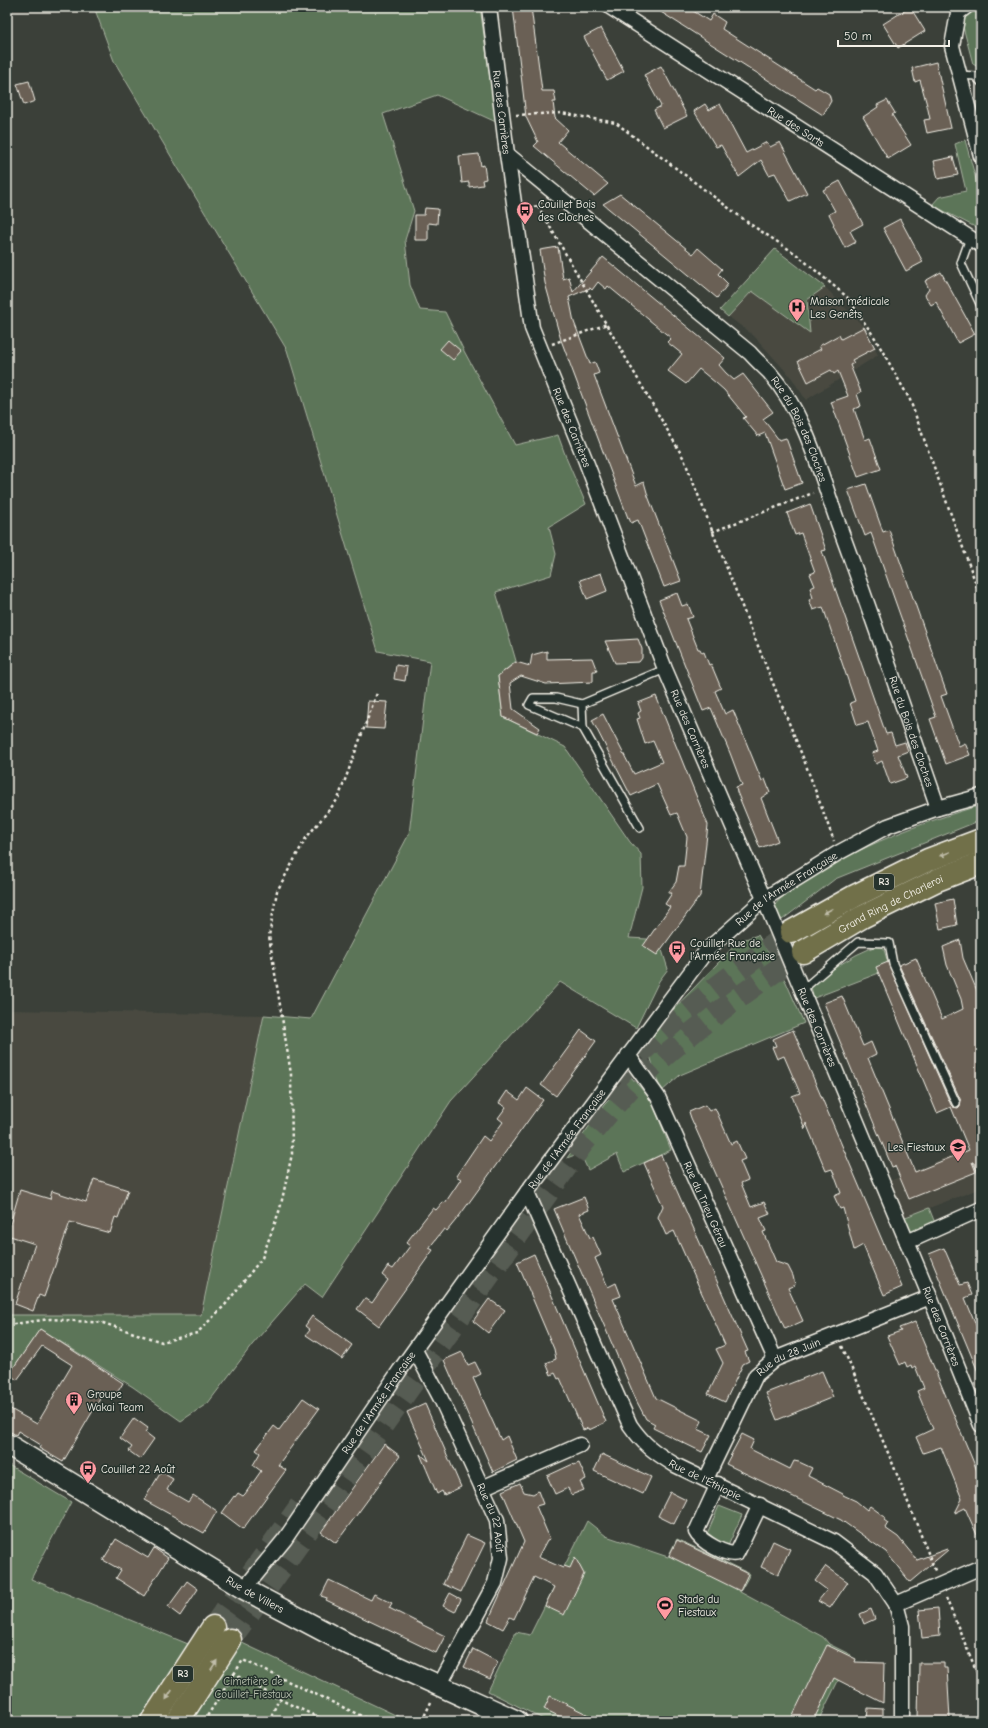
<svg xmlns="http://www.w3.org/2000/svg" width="988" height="1728" font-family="'Comic Neue',sans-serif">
  <rect width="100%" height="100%" fill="#3b4039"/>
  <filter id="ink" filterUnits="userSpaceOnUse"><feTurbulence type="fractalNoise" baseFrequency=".025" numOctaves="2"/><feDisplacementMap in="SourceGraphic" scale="8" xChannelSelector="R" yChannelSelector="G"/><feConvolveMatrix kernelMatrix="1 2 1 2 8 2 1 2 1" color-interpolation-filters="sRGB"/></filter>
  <g filter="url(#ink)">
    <g fill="#494a41">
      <path d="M775 249 825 287 864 327 878 355 806 400 791 377 754 336 720 310Z"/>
      <path d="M7 1010 264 1015 201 1315H7Z"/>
      <path d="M981 1101V1188L903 1218 890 1181 968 1148Z"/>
    </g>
    <g fill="#5c7458" stroke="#a8b2a0">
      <path d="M94 7H480L496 122 437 95 383 114 414 211 405 240 410 285 420 310 445 312 464 351 515 445 558 435 567 460 586 504 549 527 556 554 551 575 496 592 516 661 498 676 503 717 565 747 630 842 641 854 642 887 629 938 647 939 662 950 668 969 659 981 636 1028 560 982 451 1101 322 1297 305 1284 252 1345 208 1403 181 1421 133 1387 40 1329 7 1377V1315H201L264 1015 311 1019 409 834 430 661 378 651 287 350 114 61Z"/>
      <path d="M976 7H981V69L973 64 962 23 965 15Z"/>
      <path d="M965 140 981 197V230L932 205 939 197 966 191 955 144Z"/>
      <path d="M775 249 825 287 807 300 810 333 752 291 728 317 720 310Z"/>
      <path d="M981 805V820L835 879 782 920 773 908C781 895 792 890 805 881 861 845 918 824 981 805Z"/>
      <path d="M758 935 786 982 804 1023 680 1075 661 1092 645 1039 739 941Z"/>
      <path d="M882 943 888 963 879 973 814 998 811 987 831 970 856 955Z"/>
      <path d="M631 1077 652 1101 671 1150 624 1172 617 1154 588 1170 580 1153 567 1158 604 1105Z"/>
      <path d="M929 1208 935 1223 909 1233 903 1218Z"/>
      <path d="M7 1464 71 1502 31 1579 193 1646 139 1721H7Z"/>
      <path d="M719 1506 742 1515 728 1546 706 1536Z"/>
      <path d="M587 1521 606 1536 668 1557 677 1539 750 1574 740 1592 823 1637 829 1644 851 1655 818 1721H547L488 1691 516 1632 530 1635Z"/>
      <path d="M240 1642 408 1721H190Z"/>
    </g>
    <g fill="#6b6055" stroke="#f4f1e8">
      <path d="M513 7H531L542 91H554L556 102H553L555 118 568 130 558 142 608 184 594 196 534 146 538 142 526 117Z"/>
      <path d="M653 7H687L709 21 713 14 725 22 722 29 815 89 817 87 829 94 831 101 823 115Z"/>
      <path d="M910 7 925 31 898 48 883 24Z"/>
      <path d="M601 28 624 71 607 80 584 37Z"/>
      <path d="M936 62 951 128 927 133 924 120 930 119 927 105 920 80 915 82 912 68Z"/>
      <path d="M661 66 687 116 663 128 654 110 661 106 644 75Z"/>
      <path d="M29 81 35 101 24 105 17 84Z"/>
      <path d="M887 100 895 113 892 115 911 145 888 159 863 117 878 107 877 105Z"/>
      <path d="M705 104 709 110 720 104 746 153 767 142 770 147 780 142 807 193 790 201 775 173 769 175 761 160 739 177 721 145 716 147 694 111Z"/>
      <path d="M479 154 481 166 484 165 486 179 482 180 483 185 469 187V182L462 183 459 156Z"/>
      <path d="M953 157 958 175 938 179 934 161Z"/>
      <path d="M840 181 863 224 850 231 856 242 845 248 833 225 834 224 829 214 835 211 823 190Z"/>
      <path d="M620 194 693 254 698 248 722 269 718 274 728 284 717 298 603 204Z"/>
      <path d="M425 208 438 209 437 224 428 223V240H415V215H424Z"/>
      <path d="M900 219 923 262 906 271 883 228Z"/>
      <path d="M558 247 563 279 569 277 573 292 603 257 725 358 719 365 726 373 734 380 743 374 773 412 763 419 779 440 786 438 802 483 785 489 765 433 758 436 743 418 746 417 724 390 716 383 699 369 686 384 668 371 682 354 667 342 671 338 608 286 606 289 598 282 592 290 590 288 569 297 574 322 590 364 595 362 599 373 594 375 636 486 644 482 648 496 681 581 664 587 638 520 631 523 629 518H628L561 340 545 283 540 250Z"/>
      <path d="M941 272 975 334 958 343 936 302 931 305 925 295 929 289 925 281Z"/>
      <path d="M864 327 875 348 852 360 854 363 850 365 861 392 857 394 861 406 854 409 865 440 870 438 881 469 858 477 831 402 848 396 838 371 834 374 831 370 808 382 798 361 821 349 819 346 839 335 841 339Z"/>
      <path d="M448 340 461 351 453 360 440 349Z"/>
      <path d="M866 484 883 532 889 530 947 694 941 696 959 746 965 743 970 755 946 764 930 719 936 717 922 677 871 533 865 536 848 490Z"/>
      <path d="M810 504 826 550 822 551 886 734 891 733 895 745 905 742 908 751 898 755 907 778 890 784 882 761 876 764 872 753 878 751 868 722 857 725 850 703 855 701 823 607 813 610 809 600 813 598 810 588 815 586 810 574 815 572 801 533 795 535 787 513Z"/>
      <path d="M601 573 607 591 587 599 580 580Z"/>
      <path d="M677 593 682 606 688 604 693 617 686 619 698 649H700L702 653 704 652 709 665 711 664 721 688 715 691 725 714 733 710 762 781 765 779 770 792 761 798 778 841 760 848 737 792 736 787 742 785 730 753 711 708 703 711 659 600Z"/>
      <path d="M638 639 642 649V658L639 662 615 663 605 641Z"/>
      <path d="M547 651V659L592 658 597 671H593V682L546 684 521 676 510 683 513 709 540 728 537 733 503 717 498 676 516 662 530 666 532 655Z"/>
      <path d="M396 665 407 667 405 681 394 679Z"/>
      <path d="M656 696 708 825 700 896 657 955 643 946 670 907 665 904 672 893H668L676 882 679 866H684L687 837 677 813 671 815 657 784 631 796 592 720 603 714 634 774 662 762 653 741 645 744 637 719 640 718 638 713 641 711 638 703Z"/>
      <path d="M368 701 387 702 384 729 366 728Z"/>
      <path d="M953 899 957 925 940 929 935 903Z"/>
      <path d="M960 940 963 958 981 1000V1179L973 1162H972L976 1172 909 1199 895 1166 892 1167 824 1003 842 996 863 1046 871 1042 876 1054 868 1058 915 1172 969 1150 951 1107 937 1113 876 967 888 962 951 1105 953 1107 958 1108 960 1106 961 1101 899 965 916 958 942 1019 963 1009 961 999 947 965 943 947Z"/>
      <path d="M581 1030 596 1041 556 1096 541 1085Z"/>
      <path d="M793 1030 902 1287 884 1295 863 1245 854 1250 843 1208 840 1209 834 1196 841 1193 832 1169 826 1171 806 1123 805 1129 792 1096 800 1093 784 1056 777 1059 772 1047 776 1046 773 1039Z"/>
      <path d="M527 1088 543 1100 460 1215 447 1231 444 1229 429 1248 433 1250 379 1326 357 1309 365 1298 372 1303 388 1280 382 1275 388 1266 393 1269 410 1246 406 1243 433 1208 436 1210 443 1202 445 1203 461 1179 456 1176 483 1136 489 1141 503 1122 498 1118 506 1107 499 1103 507 1091 519 1100Z"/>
      <path d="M705 1105 709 1111 715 1108 731 1144 737 1141 745 1159 740 1161 748 1180 741 1183 751 1207 764 1202 770 1214 760 1218 766 1231 763 1232 776 1262 788 1266 793 1276 795 1285 788 1288 803 1321 785 1329 691 1118 689 1112Z"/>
      <path d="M661 1155 748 1351 745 1352 749 1361 743 1364 725 1402 708 1394 723 1363 716 1349 725 1345 674 1231 666 1235 658 1217 663 1206 644 1163Z"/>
      <path d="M94 1179 128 1190 118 1218 115 1217 110 1233 70 1222 44 1297 39 1295 33 1311 15 1304 35 1244 7 1235 20 1190 50 1199 52 1191 86 1202Z"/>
      <path d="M584 1197 589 1210 579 1214 590 1238 593 1237 601 1255 595 1258 608 1287 616 1283 621 1296 613 1299 656 1398 702 1421 698 1429 711 1435 702 1452 653 1428 655 1424 646 1419 637 1402 554 1209Z"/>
      <path d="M944 1248 960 1285 967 1283 972 1295 965 1298 981 1337V1379L929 1254Z"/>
      <path d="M534 1254 606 1422 589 1430 588 1428 583 1430 560 1378 558 1379 555 1373 551 1375 546 1363 556 1359 554 1349 517 1262Z"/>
      <path d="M489 1299 505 1310 488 1333 473 1321Z"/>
      <path d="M312 1316 352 1345 342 1359 306 1335 310 1330 305 1326Z"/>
      <path d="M915 1322 981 1480V1544L965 1508 955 1513 962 1499 941 1447 923 1453 916 1437 933 1429 917 1391 924 1388 915 1366 912 1368 911 1365 907 1367 905 1362 900 1365 887 1336 901 1331 899 1328Z"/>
      <path d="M40 1329 123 1383 114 1398 104 1392 63 1462 39 1448 41 1445 18 1431 16 1435 7 1430V1407L37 1424 72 1365 42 1346 17 1380 9 1374Z"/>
      <path d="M462 1352 468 1365 475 1362 481 1374 473 1378 501 1440 507 1436 517 1460 493 1472 444 1360Z"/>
      <path d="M822 1371 833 1397 777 1420 766 1393Z"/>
      <path d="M303 1398 319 1409 278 1465 286 1470 243 1529 222 1513 234 1496 235 1497 238 1493 243 1496 245 1494 261 1471 253 1465 260 1453 256 1450 274 1426 279 1430Z"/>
      <path d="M425 1404 461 1487 444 1495 442 1491 437 1494 420 1454 429 1461 407 1412Z"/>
      <path d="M134 1418 148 1428 145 1432 154 1439 140 1459 129 1451 132 1447 120 1438Z"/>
      <path d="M742 1434 754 1440 750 1449 790 1469 794 1461 799 1462 812 1468 808 1476 843 1494V1495L856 1501 867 1510 870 1506 885 1517 884 1520 888 1523 885 1528 898 1537 917 1560 947 1549 948 1550 910 1582 886 1552 841 1520 726 1464Z"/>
      <path d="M384 1444 400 1456 336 1543 321 1532Z"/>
      <path d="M602 1454 651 1477 643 1494 594 1471Z"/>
      <path d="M579 1463 586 1479 580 1482 584 1490 571 1495 568 1488 555 1494 547 1476 573 1464 574 1465Z"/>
      <path d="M161 1472 173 1479 167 1490 188 1502 193 1495 217 1511 204 1533 144 1500Z"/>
      <path d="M520 1483 524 1492 533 1494 538 1491 543 1504 536 1506 550 1539 547 1540 538 1557 563 1568 564 1566 570 1568 575 1557 584 1574 564 1615 545 1606 554 1587 534 1577 514 1619 510 1617 503 1629 488 1621 524 1542 502 1491Z"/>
      <path d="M670 1492 686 1500 674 1524 658 1516Z"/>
      <path d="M467 1535 485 1543 461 1592 443 1584Z"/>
      <path d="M116 1539 148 1558 154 1548 168 1558 144 1596 116 1578 121 1570 103 1560Z"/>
      <path d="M677 1540 748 1574 740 1591 669 1556Z"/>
      <path d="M773 1541 790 1549 778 1575 761 1567Z"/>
      <path d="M826 1566 848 1582 830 1608 818 1601 827 1590 815 1581Z"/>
      <path d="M329 1580 371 1600 374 1594 392 1603 389 1608 445 1636 436 1653 326 1600 327 1598 321 1596Z"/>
      <path d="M187 1581 198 1589 180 1616 168 1607Z"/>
      <path d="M450 1593 461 1599 455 1612 443 1606Z"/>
      <path d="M938 1608 940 1636 922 1638 919 1610Z"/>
      <path d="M871 1609 875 1619 864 1624 860 1614Z"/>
      <path d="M827 1645 856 1659 855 1662 884 1663 883 1703 834 1678 813 1721H790Z"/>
      <path d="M473 1649 498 1662 490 1679 464 1667Z"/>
      <path d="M919 1663H944V1668H947L950 1719H941V1721H918Z"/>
      <path d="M550 1696 601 1721H569L544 1709Z"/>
      <path d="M868 1708 883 1709V1721H867Z"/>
    </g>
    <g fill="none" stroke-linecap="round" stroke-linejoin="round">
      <g stroke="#575b53" stroke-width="22" stroke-dasharray="22 11" stroke-linecap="butt">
        <path d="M616 1078C668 1022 729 976 791 932"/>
        <path d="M213 1627 300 1506"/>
        <path d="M230 1640 584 1142C602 1121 620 1098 640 1078 690 1031 746 991 803 952"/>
      </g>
      <g stroke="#f4f1e8" stroke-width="10">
        <g id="lane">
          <path d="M960 75 975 76 981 82"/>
          <path d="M970 238 961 263 981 306"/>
          <path d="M582 704 556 698H533L529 705 583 728"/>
          <path d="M640 828 583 728 582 704 665 669"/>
          <path d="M802 990 858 942 889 943 893 964 956 1103"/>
        </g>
      </g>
      <g stroke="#f4f1e8" stroke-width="17">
        <g id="street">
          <path id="s1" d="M489 7 507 154 532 328 585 459 665 669 764 899 930 1297 981 1425"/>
          <path id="s2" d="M610 7 981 245"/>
          <path d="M966 7 958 13 952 46 981 156"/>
          <path id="s3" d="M507 154 750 353C756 360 763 366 769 372 808 417 821 478 841 531 875 623 906 716 938 808"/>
          <path id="s4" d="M628 1055 658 1097 775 1359"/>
          <path id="s5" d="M527 1192 630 1425C644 1445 654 1452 675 1465L834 1542 875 1573 896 1604 902 1626V1721"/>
          <path d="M907 1242 981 1209"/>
          <path id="s6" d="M415 1350 441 1399 497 1520 501 1558 495 1583 439 1686"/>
          <path id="s7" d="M706 1479 756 1375 775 1359 930 1297"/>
          <path d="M718 1484 696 1532C700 1541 728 1557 737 1553L760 1505"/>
          <path d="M482 1488 580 1445"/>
          <path id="s8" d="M244 1589 285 1539 400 1370 527 1192 707 950 764 899 838 853 888 826 938 808 981 796"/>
          <path d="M896 1604 981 1567"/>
        </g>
      </g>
      <g stroke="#f4f1e8" stroke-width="23">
        <g id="secondary">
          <path id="s9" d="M7 1444 244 1589 350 1645 517 1721"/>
        </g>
      </g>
      <g stroke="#f4f1e8" stroke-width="25">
        <g id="highway">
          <path d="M791 932 855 896 928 860 981 840"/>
          <path id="s10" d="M803 952 862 917 937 880 981 863"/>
          <path d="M152 1721 213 1627"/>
          <path d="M178 1721 230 1640"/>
        </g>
      </g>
      <g stroke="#f4f1e8" stroke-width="2.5" stroke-dasharray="3 3" stroke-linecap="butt">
        <path d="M516 115 561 113 616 123 750 224 796 254 847 297 875 338 910 400 981 598"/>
        <path d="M542 201 538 206 684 459 741 604 804 760 834 841"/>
        <path d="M528 208 538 206"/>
        <path d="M552 344 607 324"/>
        <path d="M712 532 813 493"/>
        <path d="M7 1325 50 1319 103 1323 162 1342 197 1333 225 1305 262 1258 280 1209 292 1154 291 1074 269 936 277 891 306 838 338 799 377 693"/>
        <path d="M842 1346 892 1462 936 1573"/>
        <path d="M946 1598 981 1682"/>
        <path d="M234 1674 243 1660 372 1721"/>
        <path d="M204 1721 234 1674 279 1699"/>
        <path d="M269 1721 279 1699 326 1721"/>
        <path d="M422 1721 432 1700"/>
      </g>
      <use href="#lane" stroke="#26332d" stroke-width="7"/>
      <use href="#street" stroke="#26332d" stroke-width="14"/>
      <use href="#secondary" stroke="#26332d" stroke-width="20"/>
      <use href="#highway" stroke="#71704a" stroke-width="22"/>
    </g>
    <defs><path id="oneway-solid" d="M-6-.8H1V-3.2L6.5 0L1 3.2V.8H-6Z"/></defs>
    <g fill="#c0bda9">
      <use href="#oneway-solid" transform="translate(945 854) rotate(159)"/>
      <use href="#oneway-solid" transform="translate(828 911) rotate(151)"/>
      <use href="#oneway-solid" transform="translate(214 1665) rotate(-57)"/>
      <use href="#oneway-solid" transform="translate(169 1695) rotate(123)"/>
    </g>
  </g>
  <defs>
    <g id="bus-pin" transform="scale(0.9)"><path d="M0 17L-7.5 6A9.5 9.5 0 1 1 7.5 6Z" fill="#ff9aa2" stroke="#26332d"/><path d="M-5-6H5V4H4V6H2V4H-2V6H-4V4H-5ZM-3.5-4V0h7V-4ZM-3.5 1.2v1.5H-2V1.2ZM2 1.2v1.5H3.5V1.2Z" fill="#111"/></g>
    <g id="hospital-pin" transform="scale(0.9)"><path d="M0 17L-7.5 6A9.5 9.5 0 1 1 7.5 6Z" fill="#ff9aa2" stroke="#26332d"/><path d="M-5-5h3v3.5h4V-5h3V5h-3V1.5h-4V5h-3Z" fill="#111"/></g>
    <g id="school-pin" transform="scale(0.9)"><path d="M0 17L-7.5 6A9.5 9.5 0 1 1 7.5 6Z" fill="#ff9aa2" stroke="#26332d"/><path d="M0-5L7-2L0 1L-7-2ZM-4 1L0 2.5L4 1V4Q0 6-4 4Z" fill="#111"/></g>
    <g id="building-pin" transform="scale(0.9)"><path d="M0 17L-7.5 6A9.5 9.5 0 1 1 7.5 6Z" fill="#ff9aa2" stroke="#26332d"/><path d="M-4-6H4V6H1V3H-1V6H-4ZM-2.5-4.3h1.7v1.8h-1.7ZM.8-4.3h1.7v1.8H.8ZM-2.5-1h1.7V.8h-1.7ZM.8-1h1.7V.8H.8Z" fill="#111"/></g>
    <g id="stadium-pin" transform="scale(0.9)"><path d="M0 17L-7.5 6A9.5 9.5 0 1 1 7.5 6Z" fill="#ff9aa2" stroke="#26332d"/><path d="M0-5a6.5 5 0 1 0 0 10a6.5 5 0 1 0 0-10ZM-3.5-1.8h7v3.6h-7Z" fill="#111"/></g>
  </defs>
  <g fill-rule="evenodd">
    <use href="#bus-pin" x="525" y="210"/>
    <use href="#hospital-pin" x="797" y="307"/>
    <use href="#bus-pin" x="677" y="949"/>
    <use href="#school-pin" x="958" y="1147"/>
    <use href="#building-pin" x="74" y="1400"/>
    <use href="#bus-pin" x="88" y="1469"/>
    <use href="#stadium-pin" x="665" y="1605"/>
  </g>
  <g text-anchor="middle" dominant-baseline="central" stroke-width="3" stroke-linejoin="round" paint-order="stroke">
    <g fill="#26332d" stroke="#b6b8b0" stroke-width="1">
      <rect x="874" y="874" width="20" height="16" rx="3"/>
      <rect x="173" y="1666" width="20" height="16" rx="3"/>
    </g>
    <g font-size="10" font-weight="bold" fill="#f4f1e8">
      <text x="884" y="882">R3</text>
      <text x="183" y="1674">R3</text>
    </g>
    <g font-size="11" fill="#f4f1e8" stroke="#26332d">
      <text stroke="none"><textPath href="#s1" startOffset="106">Rue des Carrières</textPath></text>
      <text stroke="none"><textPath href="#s2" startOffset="221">Rue des Sarts</textPath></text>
      <text stroke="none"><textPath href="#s1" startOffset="431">Rue des Carrières</textPath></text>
      <text stroke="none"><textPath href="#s3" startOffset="406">Rue du Bois des Cloches</textPath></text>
      <text stroke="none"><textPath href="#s1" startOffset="755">Rue des Carrières</textPath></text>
      <text stroke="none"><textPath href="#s3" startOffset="729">Rue du Bois des Cloches</textPath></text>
      <text stroke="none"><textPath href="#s8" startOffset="890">Rue de l'Armée Française</textPath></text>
      <text stroke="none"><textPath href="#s10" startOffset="100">Grand Ring de Charleroi</textPath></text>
      <text stroke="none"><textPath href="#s1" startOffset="1079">Rue des Carrières</textPath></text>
      <text stroke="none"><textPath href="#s8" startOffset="554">Rue de l'Armée Française</textPath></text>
      <text stroke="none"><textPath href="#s4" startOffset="169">Rue du Trieu Gérau</textPath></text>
      <text stroke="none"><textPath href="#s1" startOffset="1403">Rue des Carrières</textPath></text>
      <text stroke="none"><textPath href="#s7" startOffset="153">Rue du 28 Juin</textPath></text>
      <text stroke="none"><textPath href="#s8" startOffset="230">Rue de l'Armée Française</textPath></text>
      <text stroke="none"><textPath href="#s5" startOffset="349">Rue de l'Éthiopie</textPath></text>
      <text stroke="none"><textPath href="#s6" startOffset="185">Rue du 22 Août</textPath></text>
      <text stroke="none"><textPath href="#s9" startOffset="290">Rue de Villers</textPath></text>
    </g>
    <g font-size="11" fill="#f4f1e8" stroke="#26332d" text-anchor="start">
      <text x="538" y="204">Couillet Bois<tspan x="538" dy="13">des Cloches</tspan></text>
      <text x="810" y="301">Maison médicale<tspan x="810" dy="13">Les Genêts</tspan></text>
      <text x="690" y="943">Couillet Rue de<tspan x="690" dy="13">l'Armée Française</tspan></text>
      <text x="945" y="1147" text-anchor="end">Les Fiestaux</text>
      <text x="87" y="1394">Groupe<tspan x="87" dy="13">Wakai Team</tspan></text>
      <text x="101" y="1469">Couillet 22 Août</text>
      <text x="678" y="1599">Stade du<tspan x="678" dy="13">Fiestaux</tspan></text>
    </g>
    <g font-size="11" fill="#b7bfae" stroke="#26332d">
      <text x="253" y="1681">Cimetière de<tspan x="253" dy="13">Couillet-Fiestaux</tspan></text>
    </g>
  </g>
  <rect width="988" height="1728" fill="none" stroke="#26332d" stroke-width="24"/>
  <rect x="12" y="12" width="964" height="1704" fill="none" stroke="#f4f1e8" stroke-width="1.5" filter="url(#ink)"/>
  <path d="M838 40v6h111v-6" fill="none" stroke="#f4f1e8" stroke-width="2"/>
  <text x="844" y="40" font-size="12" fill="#f4f1e8" stroke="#26332d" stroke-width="3" paint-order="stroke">50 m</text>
</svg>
